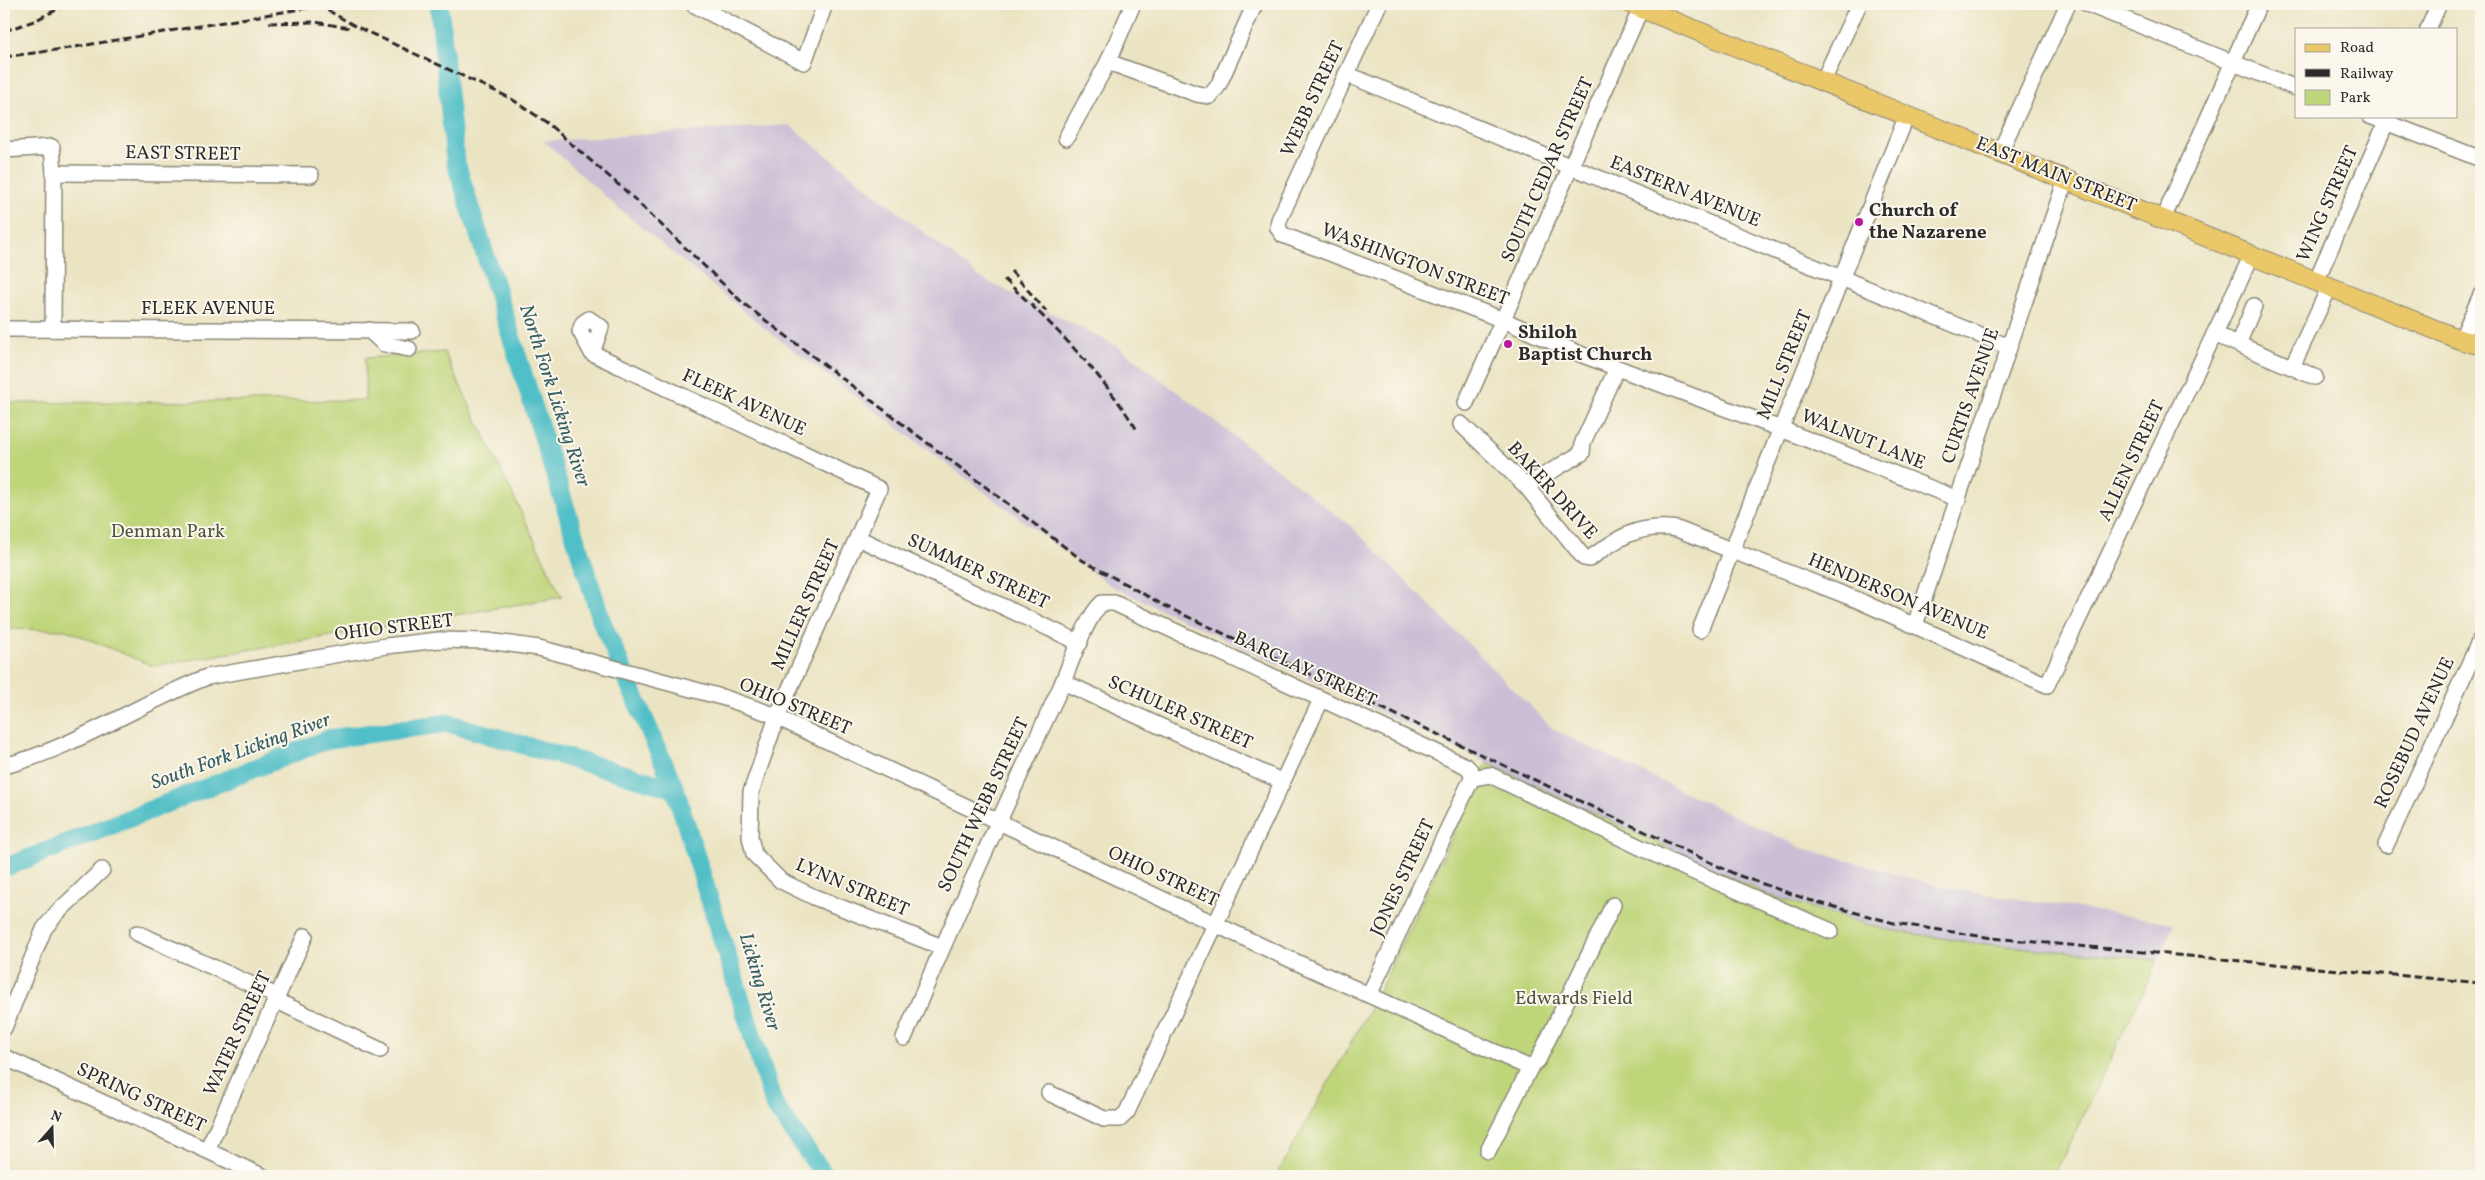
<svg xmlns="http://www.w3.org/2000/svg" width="2485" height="1180" font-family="Vollkorn,serif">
  <rect width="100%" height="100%" fill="#fbf7ec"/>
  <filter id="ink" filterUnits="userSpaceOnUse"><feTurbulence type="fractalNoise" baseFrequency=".02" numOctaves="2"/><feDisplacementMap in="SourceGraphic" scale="10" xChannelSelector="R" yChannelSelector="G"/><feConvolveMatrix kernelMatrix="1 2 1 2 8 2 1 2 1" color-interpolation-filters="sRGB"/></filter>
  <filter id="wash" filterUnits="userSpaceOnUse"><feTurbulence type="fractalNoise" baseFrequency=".0096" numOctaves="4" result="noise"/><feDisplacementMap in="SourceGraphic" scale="20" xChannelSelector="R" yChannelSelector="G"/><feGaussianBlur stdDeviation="1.12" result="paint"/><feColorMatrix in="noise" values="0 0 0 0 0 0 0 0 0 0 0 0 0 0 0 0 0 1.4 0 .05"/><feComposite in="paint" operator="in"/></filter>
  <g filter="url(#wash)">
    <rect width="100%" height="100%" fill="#ebe4c3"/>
    <path fill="#cbbfd5" d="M789 125 981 278 1119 347 1352 527 1554 730 1802 848 1948 888 2174 923 2158 960 1974 943 1883 929 1769 895 1111 586 773 335 618 208 544 141Z"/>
    <g fill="#bfd57a" stroke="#758052">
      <path d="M444 352 562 597 153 666 66 630 4 629V403L365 400V358Z"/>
      <path d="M1487 763 1769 895 1883 929 1974 943 2158 960 2054 1176H1276L1377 996Z"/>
    </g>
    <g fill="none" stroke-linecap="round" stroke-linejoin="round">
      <g stroke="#51bfc7" stroke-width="19">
        <path d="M439 4 455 160 602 622 675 789 774 1105 825 1176"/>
        <path d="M4 868 329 739 448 723 675 789"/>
      </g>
    </g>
  </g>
  <g filter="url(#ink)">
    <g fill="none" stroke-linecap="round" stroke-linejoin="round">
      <g stroke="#8b8877" stroke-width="18">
        <g id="minor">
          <path d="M693 4 804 62 825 4"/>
          <path d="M1379 4 1279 220 1278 228 1283 235 1503 320 1580 354 1781 429 1958 499"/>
          <path d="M2087 4 2296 88"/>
          <path d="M2428 29 2439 4"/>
          <path d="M1108 62 1197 94 1210 96 1218 86 1255 4"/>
          <path d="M1346 74 2009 347"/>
          <path d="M1823 81 1859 4"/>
          <path d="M2370 116 2481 159"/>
          <path d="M1066 138 1108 62 1133 4"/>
          <path d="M4 150 52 147 54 173 53 329"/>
          <path d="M2000 152 2068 4"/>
          <path d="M54 173 311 175"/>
          <path d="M2163 219 2259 4"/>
          <path d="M2316 281 2389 116"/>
          <path d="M589 319 601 327 592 353 580 331 583 323Z"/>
          <path d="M4 329 412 331"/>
          <path d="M369 330 384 344 409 349"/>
          <path d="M2214 334 2315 377"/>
          <path d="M2461 340 2481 295"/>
          <path d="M2238 344 2254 306"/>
          <path d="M592 353 879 489 777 717 751 792 750 837 754 854 781 881 814 897 942 947"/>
          <path d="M2292 367 2330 286"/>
          <path d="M1466 403 1641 8"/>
          <path d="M1461 424 1526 486 1584 558 1589 559C1618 538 1639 523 1677 529L1855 599 2047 685 2252 255"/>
          <path d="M1526 486 1582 453 1583 442 1617 368"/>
          <path d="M858 538 1080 643"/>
          <path d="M1915 625 2066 179"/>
          <path d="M1700 630 1907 115"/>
          <path d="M1063 682 1281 781"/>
          <path d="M4 766C72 749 140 703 207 677L386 646 439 640 488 641 539 648 725 698 768 713 1285 957 1530 1068"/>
          <path d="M1472 778 1490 775 1671 862 1831 931"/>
          <path d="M2386 845 2481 638"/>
          <path d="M137 933 277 996"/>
          <path d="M1369 995 1472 778"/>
          <path d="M275 1000 380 1050"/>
          <path d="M4 1028 44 929 56 914 102 870"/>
          <path d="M904 1038C953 921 1005 806 1059 691 1069 669 1085 618 1102 603H1114L1466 766 1471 771 1472 778"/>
          <path d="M4 1057 262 1176"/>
          <path d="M1049 1093 1104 1119H1120L1127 1112 1321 700"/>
          <path d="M207 1150 305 936"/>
          <path d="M1488 1151 1530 1068 1538 1060 1613 905"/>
        </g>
      </g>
      <g stroke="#8b8877" stroke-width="21">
        <path id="major" d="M1631 4 2461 340 2481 345"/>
      </g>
      <use href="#minor" stroke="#fff" stroke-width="15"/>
      <use href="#major" stroke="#eac769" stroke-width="19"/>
      <g stroke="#2b2b2b" stroke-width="3" stroke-dasharray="8 4" stroke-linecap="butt">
        <path d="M317 4 355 26 510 98 546 122 627 192 744 304 1082 560 1165 606 1737 875 1809 900 1894 923 1992 938 2481 983"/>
        <path d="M269 23 315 22 350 28"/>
        <path d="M4 31 34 21 68 4"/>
        <path d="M4 57 63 49 324 5"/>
        <path d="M1011 271 1046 311"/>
        <path d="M1004 279C1054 326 1101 372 1137 430"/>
      </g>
    </g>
  </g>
  <g fill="#b5179e" stroke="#fbf7ec" stroke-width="2">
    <circle cx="1859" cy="222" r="5"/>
    <circle cx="1508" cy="344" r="5"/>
  </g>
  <g text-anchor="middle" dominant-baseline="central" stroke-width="4" stroke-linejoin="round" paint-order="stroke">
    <g font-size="19" fill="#2b2b2b" stroke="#fbf7ec">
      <text transform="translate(1313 99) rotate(-65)">WEBB STREET</text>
      <text transform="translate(183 154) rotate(1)">EAST STREET</text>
      <text transform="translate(1548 170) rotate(-66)">SOUTH CEDAR STREET</text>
      <text transform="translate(2056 175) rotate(22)">EAST MAIN STREET</text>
      <text transform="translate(1685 192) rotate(22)">EASTERN AVENUE</text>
      <text transform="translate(2328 204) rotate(-66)">WING STREET</text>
      <text transform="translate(1415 265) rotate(21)">WASHINGTON STREET</text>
      <text x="208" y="309">FLEEK AVENUE</text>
      <text transform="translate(1785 365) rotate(-68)">MILL STREET</text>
      <text transform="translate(1971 396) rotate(-71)">CURTIS AVENUE</text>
      <text transform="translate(744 403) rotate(25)">FLEEK AVENUE</text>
      <text transform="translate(1863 440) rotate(22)">WALNUT LANE</text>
      <text transform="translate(2132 461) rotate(-65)">ALLEN STREET</text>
      <text transform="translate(1552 491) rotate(48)">BAKER DRIVE</text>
      <text transform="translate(978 572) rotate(25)">SUMMER STREET</text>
      <text transform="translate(1898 597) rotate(23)">HENDERSON AVENUE</text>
      <text transform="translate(806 605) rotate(-66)">MILLER STREET</text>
      <text transform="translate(394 628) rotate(-7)">OHIO STREET</text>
      <text transform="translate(1305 670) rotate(25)">BARCLAY STREET</text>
      <text transform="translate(795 707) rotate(23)">OHIO STREET</text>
      <text transform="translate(1180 713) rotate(24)">SCHULER STREET</text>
      <text transform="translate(2415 733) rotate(-65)">ROSEBUD AVENUE</text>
      <text transform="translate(984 805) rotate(-65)">SOUTH WEBB STREET</text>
      <text transform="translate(1163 877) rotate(25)">OHIO STREET</text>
      <text transform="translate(1403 878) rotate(-65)">JONES STREET</text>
      <text transform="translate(852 888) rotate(23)">LYNN STREET</text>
      <text transform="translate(238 1034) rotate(-65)">WATER STREET</text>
      <text transform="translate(141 1098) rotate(25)">SPRING STREET</text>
    </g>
    <g font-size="19" font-weight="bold" fill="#2b2b2b" stroke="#fbf7ec" text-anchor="start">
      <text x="1869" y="211">Church of<tspan x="1869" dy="22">the Nazarene</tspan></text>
      <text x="1518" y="333">Shiloh<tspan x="1518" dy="22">Baptist Church</tspan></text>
    </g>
    <g font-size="19" fill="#50563f" stroke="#fbf7ec">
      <text x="168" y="532">Denman Park</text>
      <text x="1574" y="999">Edwards Field</text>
    </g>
    <g font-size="20" font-style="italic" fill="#385f62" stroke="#fbf7ec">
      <text transform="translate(554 396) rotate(72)">North Fork Licking River</text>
      <text transform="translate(241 752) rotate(-20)">South Fork Licking River</text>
      <text transform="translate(759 982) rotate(73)">Licking River</text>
    </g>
  </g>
  <rect width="2485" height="1180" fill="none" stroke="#fbf7ec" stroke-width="20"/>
  <rect x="2295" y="28" width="162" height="90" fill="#fbf7ec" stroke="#a8a59f"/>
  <rect x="2305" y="44" width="25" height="8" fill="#eac769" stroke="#a8a59f"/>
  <text x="2340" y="52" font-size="15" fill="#2b2b2b">Road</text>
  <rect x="2305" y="69" width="25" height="8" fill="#2b2b2b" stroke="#a8a59f"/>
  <text x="2340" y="78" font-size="15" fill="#2b2b2b">Railway</text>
  <rect x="2305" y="90" width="25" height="15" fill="#bfd57a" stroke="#a8a59f"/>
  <text x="2340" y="102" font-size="15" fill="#2b2b2b">Park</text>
  <g transform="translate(52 1128) rotate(20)" stroke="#fbf7ec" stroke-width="4" paint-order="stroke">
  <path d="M0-4L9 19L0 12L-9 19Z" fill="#2b2b2b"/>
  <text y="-8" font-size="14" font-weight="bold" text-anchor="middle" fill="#2b2b2b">N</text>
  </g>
</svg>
